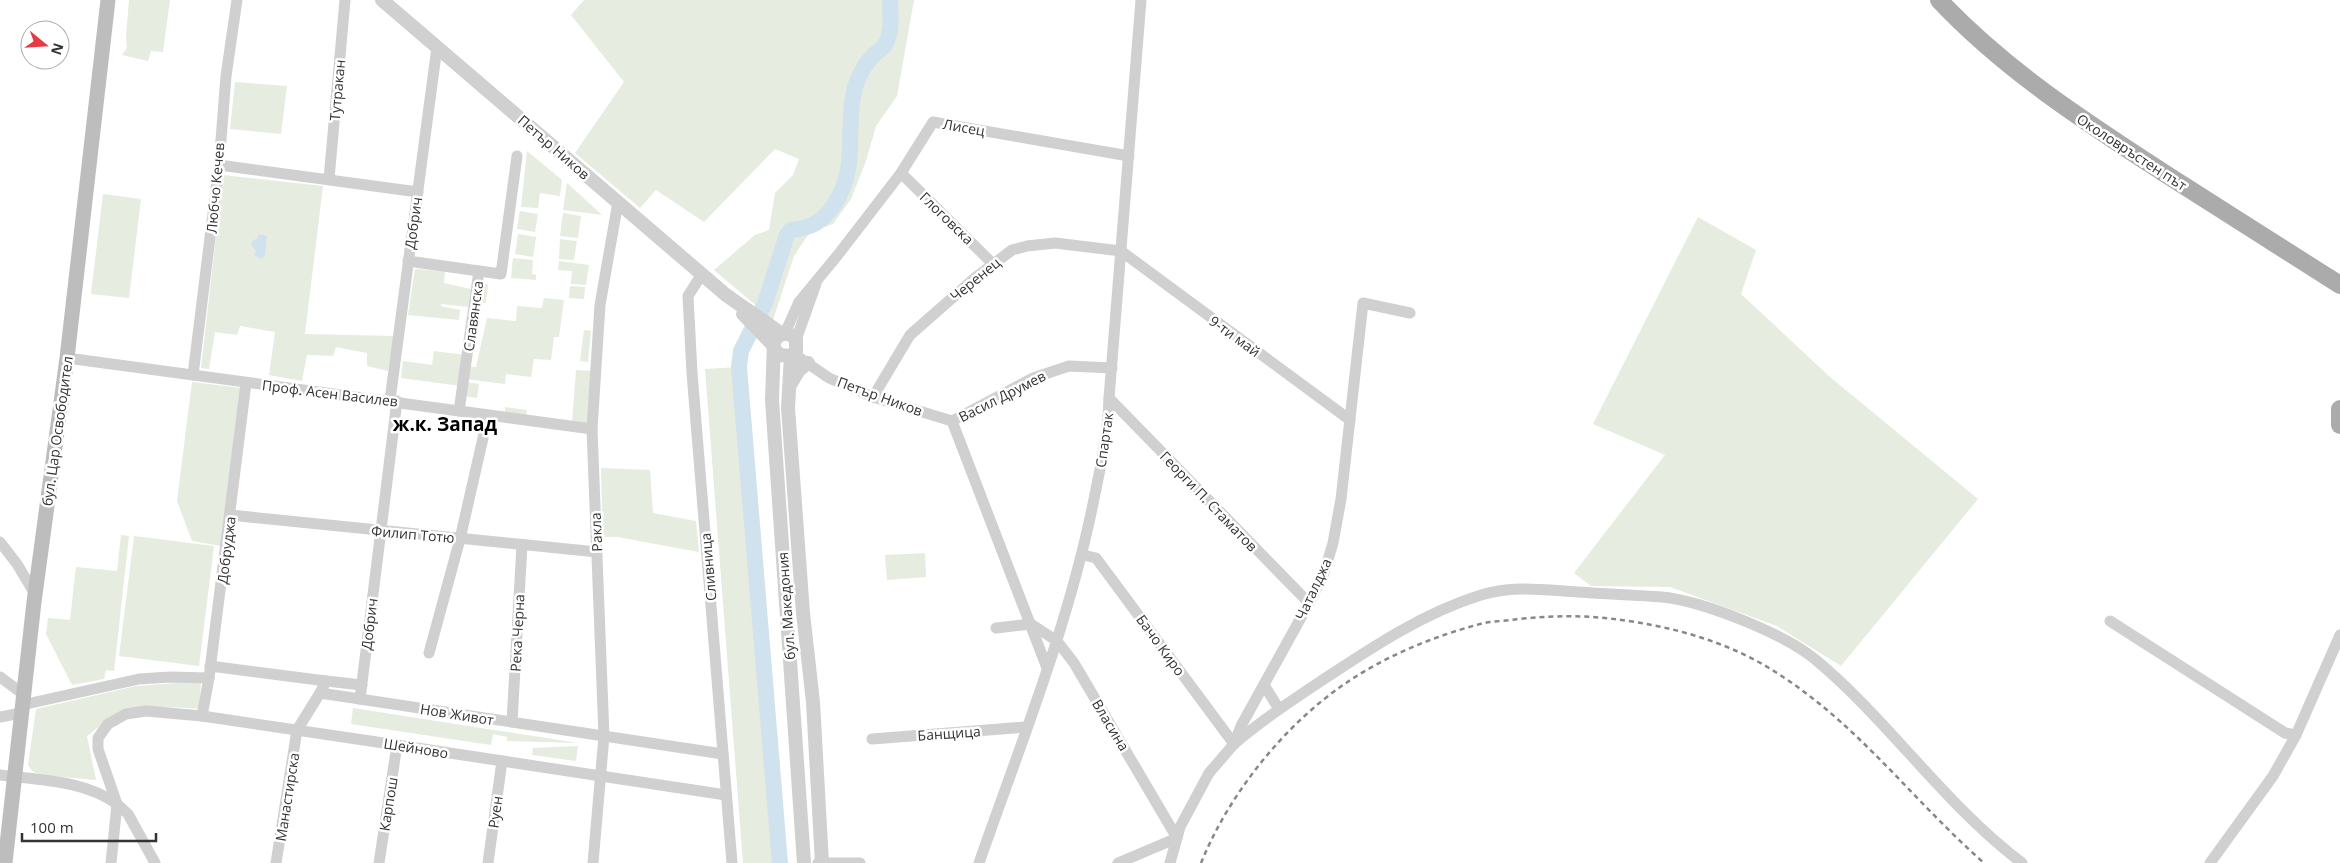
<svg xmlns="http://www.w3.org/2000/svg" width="2340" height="863" font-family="'Open Sans',sans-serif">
  <rect width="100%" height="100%" fill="#fff"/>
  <g fill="#e6ecdf">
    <path d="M129 0H170L163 52 151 51 148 61 122 55 127 48 126 37Z"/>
    <path d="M584 0H914L897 96 876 126 866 161 851 199 833 224 810 232 794 256 773 320 714 270 755 235 769 230 775 193 793 175 799 159 775 149 704 222 656 190 640 208 575 153 624 82 571 15Z"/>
    <path d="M235 82 287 86 281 134 230 129Z"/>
    <path d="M527 151 562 180 560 196 540 193 538 208 521 207Z"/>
    <path d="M223 175 323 186 305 334 394 336 388 371 367 366V353L336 347 333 356 307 355 302 381 269 375 275 332 240 326 237 335 215 332 209 369 201 368Z"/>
    <path d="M567 183 602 215 563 210Z"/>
    <path d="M103 194 141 199 129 298 91 294Z"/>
    <path d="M520 211 538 214 535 232 517 229Z"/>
    <path d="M563 213 581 216 578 238 560 236Z"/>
    <path d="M1698 217 1756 250 1741 294 1830 377 1978 499 1841 666 1777 626 1670 587 1591 586 1574 573 1665 455 1593 424Z"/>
    <path d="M518 234 536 237 533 257 515 254Z"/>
    <path d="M560 239 577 241 574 260 559 259Z"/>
    <path d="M513 258 533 260 532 274 536 275V280L511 278Z"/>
    <path d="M559 261 589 265 586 285 571 284 572 271 558 270Z"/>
    <path d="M415 269 445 271 444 283 471 289 468 307 442 304 440 306 460 310 459 320 408 315Z"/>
    <path d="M479 283 488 284 486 303 477 302Z"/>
    <path d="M570 286 585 287 584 299 569 298Z"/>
    <path d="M544 298 564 300 559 337H554L551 360 534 359 531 377 506 374 505 384 466 379 468 367H476L487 318 516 321 517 306 542 308Z"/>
    <path d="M584 330 591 331 588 362 580 361Z"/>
    <path d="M434 351 465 355 461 386 401 378 403 361 432 365Z"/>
    <path d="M739 367 781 863H743L705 369Z"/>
    <path d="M576 370 593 371 589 424 572 423Z"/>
    <path d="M192 382 241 388 221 546 192 541 177 501Z"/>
    <path d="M465 382 479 384 477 398 463 396Z"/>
    <path d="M505 407 527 410 526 417 505 414Z"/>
    <path d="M601 468 650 470 653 513 696 521 699 552 617 537H603Z"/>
    <path d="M121 535 129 536 114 671 106 670 104 679 72 685 46 634 48 618 70 620 76 567 117 571Z"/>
    <path d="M134 536 214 546 199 666 119 656Z"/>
    <path d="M925 553 926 577 887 580 885 555Z"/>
    <path d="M178 683H201L199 709C150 705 127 704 87 736L96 780 41 775 32 771 28 765 36 709 136 686Z"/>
    <path d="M353 708 578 743 507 741V737L493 734 491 745 351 724Z"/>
    <path d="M578 746 576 761 532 755 533 748Z"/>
  </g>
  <path fill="#cfe2ee" d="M259 234 267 236 265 256 261 259 254 255 256 251 251 244 253 240 257 239Z"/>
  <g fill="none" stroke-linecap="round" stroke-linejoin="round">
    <path stroke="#cfe2ee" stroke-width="16" d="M780 863 739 367 741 351 765 303 787 235 791 230C812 228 822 222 834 205 860 166 844 129 855 87 859 75 865 63 874 55 877 51 883 49 885 45 893 31 890 15 890 0"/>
    <g stroke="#d0d0d0" stroke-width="11">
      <path d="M219 165 418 192"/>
      <path d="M901 173 993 264"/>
      <path d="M329 179 345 0"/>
      <path d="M408 261 479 271"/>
      <path d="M702 274 688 296 692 373 732 863"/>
      <path d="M785 333 799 302 837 256 901 173 933 122 1129 156"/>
      <path d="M796 340 816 284"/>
      <path d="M794 354 829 378 873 397 952 421"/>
      <path d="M67 358 592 429"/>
      <path d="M193 375 219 165 226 76 237 0"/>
      <path d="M873 397 910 335 975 278 1012 250 1027 246 1055 243 1121 251 1350 420"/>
      <path d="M1109 398 1309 603"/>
      <path d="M390 400 437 47"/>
      <path d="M459 411 479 271 501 274 517 156"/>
      <path d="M952 421 1047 668"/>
      <path d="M952 421 1033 378 1069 366 1112 368"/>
      <path d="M230 515 597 552"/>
      <path d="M0 542 17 564 35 594"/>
      <path d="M1083 555 1096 558 1234 744"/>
      <path d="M2110 621 2285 733 2296 735"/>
      <path d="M1031 624 1057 641 1074 663 1177 838 1118 863"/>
      <path d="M996 628 1031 624"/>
      <path d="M429 653 460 539 488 416"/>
      <path d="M210 666 326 681 320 693 723 754"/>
      <path d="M0 677 23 694"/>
      <path d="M326 681 362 685"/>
      <path d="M1264 685 1279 709"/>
      <path d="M360 699 397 401"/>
      <path d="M22 705 139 679 170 677 209 678"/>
      <path d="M202 716 209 678 246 383"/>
      <path d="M0 717 21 713"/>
      <path d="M512 722 522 545"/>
      <path d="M872 739 1026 727"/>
      <path d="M1234 744C1261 721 1291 701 1321 681 1371 648 1423 613 1481 595 1513 585 1545 590 1578 592 1606 594 1634 595 1662 597 1703 601 1785 634 1816 660 1890 722 1945 805 2022 863"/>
      <path d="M0 775C39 780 84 780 117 804"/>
      <path d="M111 863 117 804"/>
      <path d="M155 863 128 814 117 804 98 749V738L108 724 126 714 146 711 202 716 397 745 726 795"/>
      <path d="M276 863 297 730 320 693"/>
      <path d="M379 863 397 745"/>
      <path d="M488 863 502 761"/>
      <path d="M593 863 604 736 592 429 600 305 618 202"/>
      <path d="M818 863H860"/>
      <path d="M979 863C1021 743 1069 624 1094 499 1101 465 1108 433 1109 398L1141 0"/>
      <path d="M1170 863 1180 827 1209 773 1234 744 1241 726 1309 603 1324 573 1333 543 1341 499 1363 303 1410 313"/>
      <path d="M2210 863 2273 776 2296 735 2340 635"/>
    </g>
    <g stroke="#d0d0d0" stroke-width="14">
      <path d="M382 0 726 295 782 334"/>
      <path d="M743 314 774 346"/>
      <path d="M775 350 780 355 791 356 796 351V340C790 331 779 332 774 342L772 400 804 863"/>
      <path d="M791 356 788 408 803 613 813 702 822 863"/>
      <path d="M790 385 799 370 808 363"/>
    </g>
    <path stroke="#bdbdbd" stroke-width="15" d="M5 863 34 602 67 358 108 0"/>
    <g stroke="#ababab" stroke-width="18">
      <path d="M1939 0C2005 70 2084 121 2164 173 2223 210 2281 248 2340 285"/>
      <path d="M2340 409V425"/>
    </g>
    <path stroke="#888" stroke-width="2.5" stroke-dasharray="5 4" stroke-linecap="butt" d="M1201 863C1229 794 1284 725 1346 683 1387 655 1437 635 1484 623 1495 621 1507 621 1518 619 1559 615 1594 615 1635 622 1679 629 1724 642 1764 665 1854 718 1908 796 1984 863"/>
  </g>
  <g text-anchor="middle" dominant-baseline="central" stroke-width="5" stroke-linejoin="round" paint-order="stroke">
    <g font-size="14" fill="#333" stroke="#fff">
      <text transform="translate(337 90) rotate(-85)">Тутракан</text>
      <text transform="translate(964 127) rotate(10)">Лисец</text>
      <text transform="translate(554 147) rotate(41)">Петър Ников</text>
      <text transform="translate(2132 152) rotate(33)">Околовръстен път</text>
      <text transform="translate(215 188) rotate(-85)">Любчо Кечев</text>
      <text transform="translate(947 218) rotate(44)">Глоговска</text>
      <text transform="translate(413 223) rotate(-82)">Добрич</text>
      <text transform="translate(975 279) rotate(-39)">Черенец</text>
      <text transform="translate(473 316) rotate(-82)">Славянска</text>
      <text transform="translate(1235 336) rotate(36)">9-ти май</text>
      <text transform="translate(330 393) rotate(7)">Проф. Асен Василев</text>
      <text transform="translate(880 396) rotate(20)">Петър Ников</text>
      <text transform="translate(1002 396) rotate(-27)">Васил Друмев</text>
      <text transform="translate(57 431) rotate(-82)">бул. Цар Освободител</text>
      <text transform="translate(1104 440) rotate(-82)">Спартак</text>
      <text transform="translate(1209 501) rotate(46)">Георги П. Стаматов</text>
      <text transform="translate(596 532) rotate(-92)">Ракла</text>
      <text transform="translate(413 534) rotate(5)">Филип Тотю</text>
      <text transform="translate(226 550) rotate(-83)">Добруджа</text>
      <text transform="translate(708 567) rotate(-95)">Сливница</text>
      <text transform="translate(1313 589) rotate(-65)">Чаталджа</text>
      <text transform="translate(786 606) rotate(-94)">бул. Македония</text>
      <text transform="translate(369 624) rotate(-83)">Добрич</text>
      <text transform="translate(517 633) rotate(-87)">Река Черна</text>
      <text transform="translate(1161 645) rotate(54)">Бачо Киро</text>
      <text transform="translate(457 714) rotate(9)">Нов Живот</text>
      <text transform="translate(1111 725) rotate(59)">Власина</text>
      <text transform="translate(949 733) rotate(-4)">Банщица</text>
      <text transform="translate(416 748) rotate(9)">Шейново</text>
      <text transform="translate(287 797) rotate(-81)">Манастирска</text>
      <text transform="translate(388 804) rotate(-81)">Карпош</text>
      <text transform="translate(495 812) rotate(-82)">Руен</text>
    </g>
    <g font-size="19" font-weight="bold" fill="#000" stroke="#fff">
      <text x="445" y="424">ж.к. Запад</text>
    </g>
  </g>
  <g transform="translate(45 45) rotate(108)"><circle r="24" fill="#ffffff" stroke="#adadad"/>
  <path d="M0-4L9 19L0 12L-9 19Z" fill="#e63946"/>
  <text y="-8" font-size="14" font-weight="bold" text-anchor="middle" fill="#333333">N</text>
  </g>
  <path d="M22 833v8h134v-8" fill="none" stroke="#333333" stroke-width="2.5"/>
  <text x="30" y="833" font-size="15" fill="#333333" stroke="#ffffff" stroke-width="4" paint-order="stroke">100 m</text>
</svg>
